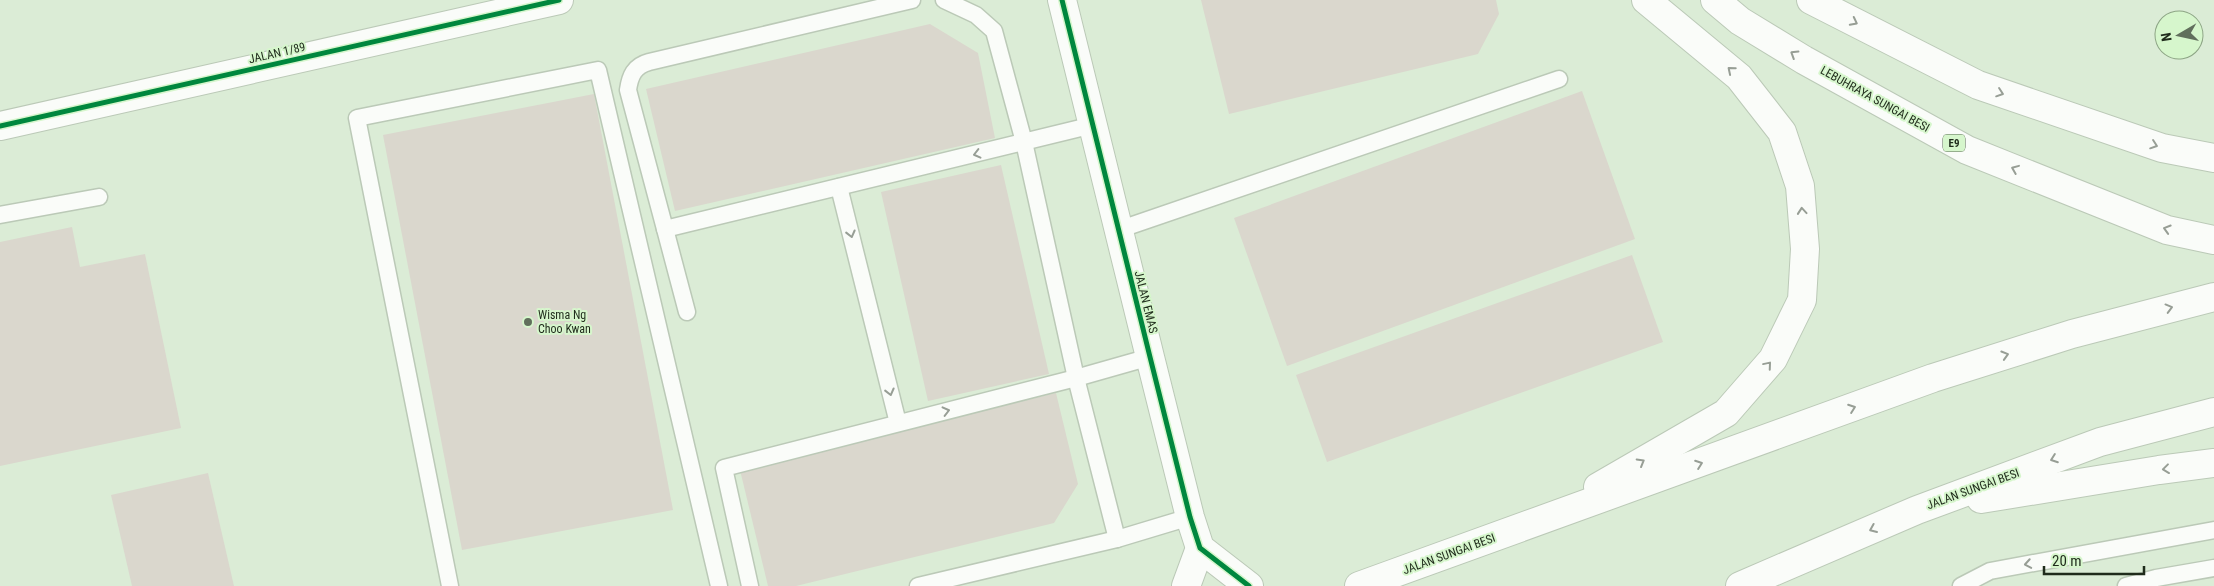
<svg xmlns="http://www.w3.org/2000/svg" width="2214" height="586" font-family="'Roboto Condensed',sans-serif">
  <rect width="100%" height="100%" fill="#dbecd6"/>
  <g fill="#dad7cd">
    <path d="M1201 0H1496L1499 14 1478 54 1229 114Z"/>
    <path d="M930 24 978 53 995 138 675 211 646 89Z"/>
    <path d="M1582 91 1635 239 1287 366 1234 218Z"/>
    <path d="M594 94 673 510 462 550 383 135Z"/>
    <path d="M1001 165 1049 374 928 401 881 192Z"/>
    <path d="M72 227 80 267 145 254 181 428 0 466V242Z"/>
    <path d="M1632 255 1663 342 1327 462 1296 375Z"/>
    <path d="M1056 393 1078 484 1054 523 796 586H768L740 470Z"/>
    <path d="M208 473 234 586H132L111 495Z"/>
  </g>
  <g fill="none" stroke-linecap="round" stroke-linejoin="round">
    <g stroke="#bbc9b7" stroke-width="19">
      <g id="lane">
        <path d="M912 0 649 62C634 66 630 76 628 90L665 229 1093 125"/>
        <path d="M944 0 976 15 994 31 1024 142 1076 378 1117 539"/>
        <path d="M839 187 898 423"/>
        <path d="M0 215 99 197"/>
        <path d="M665 229 687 312"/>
        <path d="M1118 230 1559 79"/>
        <path d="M450 586 357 118 598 70 719 586"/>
        <path d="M750 586 724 468 1076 378 1150 357"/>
        <path d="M918 586 1117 539 1190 517"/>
        <path d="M1961 586 1990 571 2214 530"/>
        <path d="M2126 586 2156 578 2214 568"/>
      </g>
    </g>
    <g stroke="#bbc9b7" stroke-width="30">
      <g id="street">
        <path d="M1062 0 1150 357 1190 517 1200 548 1249 586"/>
        <path d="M0 126 559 0"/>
        <path d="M1186 586 1200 548"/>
      </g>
    </g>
    <g stroke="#bbc9b7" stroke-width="30">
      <g id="highway">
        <path d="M1715 0 1740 21 1804 60 1967 150 2167 230 2214 240"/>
        <path d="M1811 0 1978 85 2162 148 2214 158"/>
        <path d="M1598 487 1726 413 1773 359 1802 300 1805 249 1800 186 1782 132 1739 77 1646 0"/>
        <path d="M1981 499 2159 470 2214 463"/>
        <path d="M1359 586 1933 378 2072 334 2214 297"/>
        <path d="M1740 586 1917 510 2100 442 2214 412"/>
      </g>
    </g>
    <use href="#lane" stroke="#fafcf9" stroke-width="16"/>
    <use href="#street" stroke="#fafcf9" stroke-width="28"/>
    <use href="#highway" stroke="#fafcf9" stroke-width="28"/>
    <g stroke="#d6f6cc" stroke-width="8">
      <g id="cycleway">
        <path d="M1062 0 1150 357 1190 517 1200 548 1249 586"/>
        <path d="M0 126 559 0"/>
      </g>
    </g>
    <use href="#cycleway" stroke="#00873e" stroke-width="5"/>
  </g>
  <defs><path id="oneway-chevron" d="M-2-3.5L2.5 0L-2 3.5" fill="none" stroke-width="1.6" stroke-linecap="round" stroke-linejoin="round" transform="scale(1.25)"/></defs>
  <g stroke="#979e95">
    <use href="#oneway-chevron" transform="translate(1854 22) rotate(27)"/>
    <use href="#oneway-chevron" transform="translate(1794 54) rotate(-148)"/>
    <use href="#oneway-chevron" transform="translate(1731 70) rotate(-140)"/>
    <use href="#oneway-chevron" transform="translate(2000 93) rotate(19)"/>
    <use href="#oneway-chevron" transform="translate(2154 145) rotate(19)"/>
    <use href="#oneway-chevron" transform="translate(977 154) rotate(166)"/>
    <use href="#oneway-chevron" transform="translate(2015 169) rotate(-158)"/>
    <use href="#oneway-chevron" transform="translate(1802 211) rotate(-95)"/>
    <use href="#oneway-chevron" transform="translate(2167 229) rotate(-163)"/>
    <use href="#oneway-chevron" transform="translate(851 234) rotate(76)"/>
    <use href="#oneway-chevron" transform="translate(2169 308) rotate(-15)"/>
    <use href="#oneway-chevron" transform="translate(2005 355) rotate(-17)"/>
    <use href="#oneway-chevron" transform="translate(1768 365) rotate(-50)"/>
    <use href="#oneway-chevron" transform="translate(890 392) rotate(76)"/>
    <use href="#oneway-chevron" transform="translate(1852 408) rotate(-20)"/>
    <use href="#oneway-chevron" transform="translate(946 411) rotate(-14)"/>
    <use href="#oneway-chevron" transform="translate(2054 459) rotate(160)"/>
    <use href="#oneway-chevron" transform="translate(1641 462) rotate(-30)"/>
    <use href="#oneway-chevron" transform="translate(1699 464) rotate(-20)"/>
    <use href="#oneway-chevron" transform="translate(2166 469) rotate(173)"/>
    <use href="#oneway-chevron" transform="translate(1873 529) rotate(157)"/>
    <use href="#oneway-chevron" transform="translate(2028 564) rotate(170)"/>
  </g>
  <circle fill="#616f5c" stroke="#d6f6cc" stroke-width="2" cx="528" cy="322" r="5"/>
  <g text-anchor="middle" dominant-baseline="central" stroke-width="4" stroke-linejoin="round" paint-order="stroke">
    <rect fill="#d6f6cc" stroke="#566850" stroke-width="1" x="1943" y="134.5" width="22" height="17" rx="4"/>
    <g font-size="11" font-weight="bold" fill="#1f2b1b">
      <text x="1954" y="143">E9</text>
    </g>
    <g font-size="12" fill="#1f2b1b" stroke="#d6f6cc">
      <text transform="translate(277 53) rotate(-13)">JALAN 1/89</text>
      <text transform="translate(1875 99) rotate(29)">LEBUHRAYA SUNGAI BESI</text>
      <text transform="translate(1146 302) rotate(76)">JALAN EMAS</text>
      <text transform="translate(1973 489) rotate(-20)">JALAN SUNGAI BESI</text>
      <text transform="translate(1449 554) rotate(-20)">JALAN SUNGAI BESI</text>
    </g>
    <g font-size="12" fill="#1f2b1b" stroke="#d6f6cc" text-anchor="start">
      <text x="538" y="315">Wisma Ng<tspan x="538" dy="14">Choo Kwan</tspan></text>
    </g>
  </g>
  <g transform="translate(2179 35) rotate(261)"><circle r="24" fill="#d6f6cc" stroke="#8da585"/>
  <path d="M0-4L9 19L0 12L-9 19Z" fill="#616f5c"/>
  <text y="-8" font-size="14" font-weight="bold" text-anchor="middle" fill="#1f2b1b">N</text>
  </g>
  <path d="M2044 566v8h100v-8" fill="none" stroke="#1f2b1b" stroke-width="2.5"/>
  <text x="2052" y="566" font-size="15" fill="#1f2b1b" stroke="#d6f6cc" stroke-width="4" paint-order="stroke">20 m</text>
</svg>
